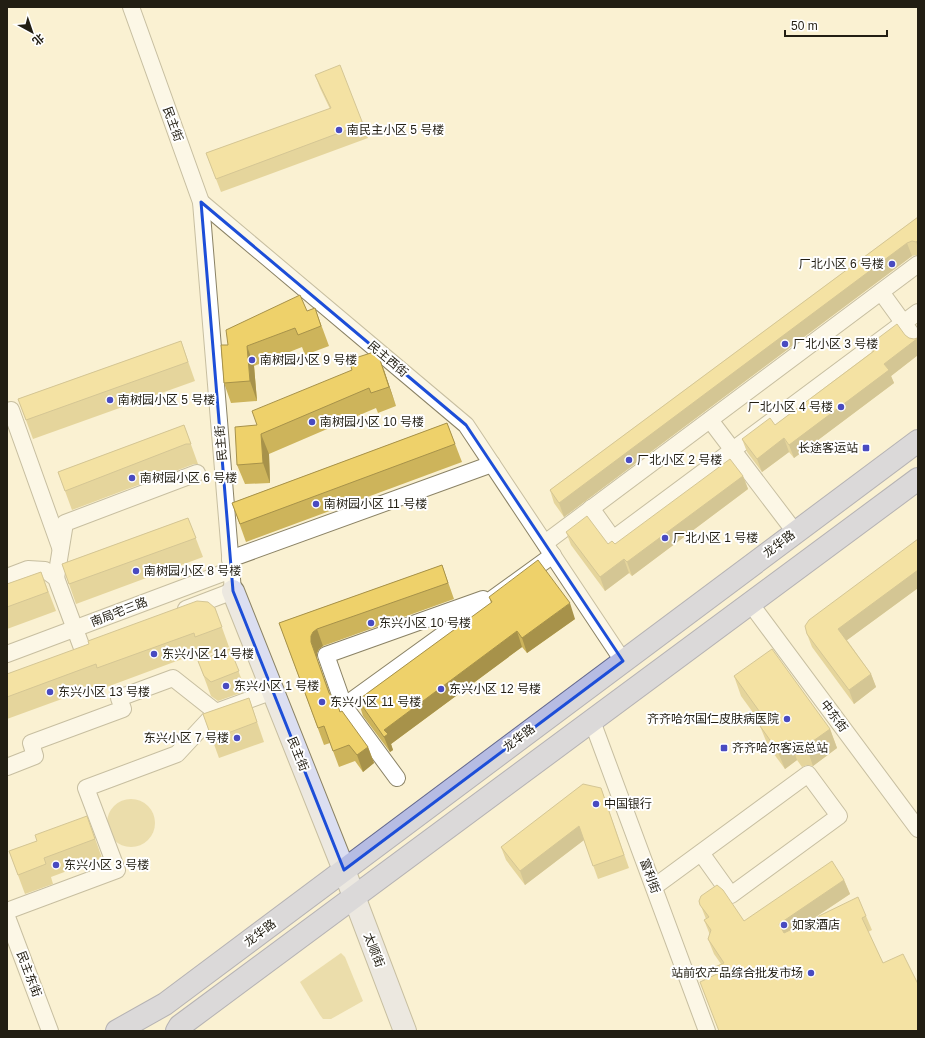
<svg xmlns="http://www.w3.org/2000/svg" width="925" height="1038" font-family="Helvetica,'Noto Sans SC',sans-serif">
  <rect width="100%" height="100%" fill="#faf1d2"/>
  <g fill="#d9c57c">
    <circle cx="131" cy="823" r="24"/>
    <path d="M341 953 345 957 363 1001 331 1019H323L320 1015 300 982Z"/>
  </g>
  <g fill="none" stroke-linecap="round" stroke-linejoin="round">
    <g stroke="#8a8265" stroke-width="18">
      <g id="street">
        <path d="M131 7 201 202 233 591 186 609"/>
        <path d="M201 202 466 425 623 661"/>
        <path d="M881 292 918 343"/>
        <path d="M11 410 60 547"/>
        <path d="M710 420 795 532"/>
        <path d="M591 508 613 539 918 312"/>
        <path d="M545 543 918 264"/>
        <path d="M230 559 492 464"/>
        <path d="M7 577 28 569 45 570 56 578 82 648"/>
        <path d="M56 578 65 523 197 473"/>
        <path d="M750 603 918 829"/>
        <path d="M7 654 231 570"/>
        <path d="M344 706 326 655 483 599"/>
        <path d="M592 721 707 1031"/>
        <path d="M7 767 35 756 31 743 123 709 119 698 173 678 216 712"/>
        <path d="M397 778 344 706 553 555"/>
        <path d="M654 887 808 774 839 816 731 895 701 853"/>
        <path d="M7 911 117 870 86 788 177 754 216 712 273 691"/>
        <path d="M7 917 50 1031"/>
      </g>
    </g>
    <g stroke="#8a8265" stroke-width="24">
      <path id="secondary" d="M233 591 344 870 405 1031"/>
    </g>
    <g stroke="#63688e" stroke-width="24">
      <g id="primary">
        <path d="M117 1031 165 1004 918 441"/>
        <path d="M177 1031 180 1026 918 479"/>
      </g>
    </g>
    <use href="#street" stroke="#fff" stroke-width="16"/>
    <use href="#secondary" stroke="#dbdef1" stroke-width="22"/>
    <use href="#primary" stroke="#b6bce3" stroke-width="22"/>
  </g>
  <g fill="#cdb45b">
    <path d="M315 75 363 124 368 138 221 192 206 153 330 109 320 88Z"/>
    <path d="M918 217V255H916L912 256 564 517 554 503 550 490Z"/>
    <path d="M315 308 329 346 305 355 302 347 254 366 257 401 231 403 224 383 228 345Z"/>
    <path d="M905 335 909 338 914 339 918 337V355L891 376 894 383 794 458 789 452 762 472 747 452 742 439 775 425 872 352 869 345Z"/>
    <path d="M181 341 195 381 33 439 18 399Z"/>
    <path d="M384 370 396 406 378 413 376 408 269 454 270 483 245 484 237 465 257 425Z"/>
    <path d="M447 423 462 462 246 542 232 503Z"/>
    <path d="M184 425 198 464H194L72 510 58 472Z"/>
    <path d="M743 476 748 489 632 576 629 573 605 591 571 545 566 532 608 544H615Z"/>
    <path d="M188 518 203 557 76 604 62 564Z"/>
    <path d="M918 539V588L847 640 871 674 876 687 854 704 812 647 807 634Z"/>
    <path d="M442 565 454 599 323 646 319 649 317 653V658L330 693 340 712 368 747 374 763 363 772 355 761 339 767 330 743 324 745 279 623Z"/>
    <path d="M41 572 56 611 7 629V584Z"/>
    <path d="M489 597 575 619 527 653 522 647 391 744 393 750 390 752 363 716 358 700 491 603Z"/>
    <path d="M215 608 229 647 202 656 201 652 104 688 103 684 7 719V674Z"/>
    <path d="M230 649 246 691 218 701 211 696 198 661Z"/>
    <path d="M734 676 830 729 837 748 813 766 807 765 802 767 797 760 785 769 768 746 760 726 762 725 741 696Z"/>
    <path d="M249 698 264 742 219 758 203 714Z"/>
    <path d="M601 788 629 868 598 879 584 840 525 885 506 860 501 847Z"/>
    <path d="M87 816 102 858 51 877 53 884 25 894 9 851 37 841Z"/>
    <path d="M844 880 850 894 811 920 866 916 872 930 868 932 883 963 918 984 718 974 715 967 721 964 714 954 708 939 710 935 704 920 706 919 699 901 744 921Z"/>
  </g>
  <g fill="#a7924a">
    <path d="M918 240V248L916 242Z"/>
    <path d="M907 243 912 256 564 517 559 503Z"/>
    <path d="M918 338V355L891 376 894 383 794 458 789 445 884 364Z"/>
    <path d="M247 346 254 366 257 401 250 381Z"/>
    <path d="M377 351 384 370 396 406 389 387Z"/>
    <path d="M261 434 269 454 270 483 263 463Z"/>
    <path d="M784 438 789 452 762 472 757 459Z"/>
    <path d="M743 476 748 489 632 576 627 562Z"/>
    <path d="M624 559 629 573 605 591 600 577Z"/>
    <path d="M918 570V588L843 643 838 629Z"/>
    <path d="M570 603 575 619 527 653 522 638Z"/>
    <path d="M317 629 323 646 319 649 317 653V658L311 642V636L313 632Z"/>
    <path d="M517 631 522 647 391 744 393 750 390 752 384 737V730Z"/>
    <path d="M871 674 876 687 854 704 849 690Z"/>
    <path d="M830 729 837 748 813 766 806 746Z"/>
    <path d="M790 740 797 760 785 769 777 750Z"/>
    <path d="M368 747 374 763 363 772 357 755Z"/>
    <path d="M579 826 584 840 525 885 520 871Z"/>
    <path d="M844 880 850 894 784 938 779 924Z"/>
  </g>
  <g fill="#eed16a" stroke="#a7924a">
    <path d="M340 65 363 124 216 179 206 153 331 108 315 75Z"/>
    <path d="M918 217V240L916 242 912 241 907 243 559 503 550 490Z"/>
    <path d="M300 295 307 311 315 308 321 326 298 335 295 328 247 346 250 381 224 383 221 345H228L226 330Z"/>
    <path d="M897 324 905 335 909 338 914 339 918 338 884 364 889 370 789 445 784 438 757 459 742 439 770 418 775 425 874 351 869 345Z"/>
    <path d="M181 341 188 362 26 420 18 399Z"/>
    <path d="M377 351 389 387 371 393 369 388 261 434 263 463 237 465 235 427 257 425 252 411 352 370 349 360Z"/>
    <path d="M447 423 455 444 240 524 232 503Z"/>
    <path d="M184 425 191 444H186L65 491 58 472Z"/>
    <path d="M730 459 743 476 627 562 624 559 600 577 566 532 587 516 608 544 612 541 615 544Z"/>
    <path d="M188 518 196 538 69 584 62 564Z"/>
    <path d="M918 539V570L838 629 871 674 849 690 807 634 805 626 809 620Z"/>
    <path d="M538 560 570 603 522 638 517 631 384 730 388 734 384 737 358 700 492 602 489 597Z"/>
    <path d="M442 565 448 583 317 629 313 632 311 636V642L329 693 338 706 340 712 342 711 368 747 357 755 349 745 333 751 324 726 318 728 279 623Z"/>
    <path d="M41 572 48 592 7 607V584Z"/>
    <path d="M197 601 208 602 215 608 222 627 195 637 194 633 97 668 96 664 7 697V674L89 644 88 641Z"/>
    <path d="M230 649 239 671 211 682 204 676 198 661Z"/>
    <path d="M772 649 830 729 806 746 800 745 795 747 790 740 777 750 760 726 767 722 734 676Z"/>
    <path d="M249 698 257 722 212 739 203 714Z"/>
    <path d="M583 784 601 788 624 855 593 866 579 826 520 871 501 847Z"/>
    <path d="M87 816 95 839 44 858 46 864 18 875 9 851 37 841 35 835Z"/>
    <path d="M832 861 844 880 779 924 784 933 858 897 866 916 862 918 883 963 903 954 918 984V1031H719L700 982 719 973 715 967 724 963 708 939 711 930 704 920 709 917 700 905 699 901 701 896 717 885 723 890 744 921Z"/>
  </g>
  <path d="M0 0H925V1038H0ZM201 202 466 425 623 661 344 870 233 591Z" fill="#faf1d2" fill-opacity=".55" fill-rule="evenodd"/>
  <path fill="none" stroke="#1d4ed8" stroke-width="3" stroke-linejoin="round" d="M201 202 466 425 623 661 344 870 233 591Z"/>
  <g fill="#494bc1" stroke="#fff" stroke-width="1.5">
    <circle cx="339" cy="130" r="4"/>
    <circle cx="892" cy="264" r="4"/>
    <circle cx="785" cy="344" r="4"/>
    <circle cx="252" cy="360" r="4"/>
    <circle cx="110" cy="400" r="4"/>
    <circle cx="841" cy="407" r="4"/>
    <circle cx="312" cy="422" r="4"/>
    <rect x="862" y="444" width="8" height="8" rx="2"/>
    <circle cx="629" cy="460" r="4"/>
    <circle cx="132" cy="478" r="4"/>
    <circle cx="316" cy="504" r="4"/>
    <circle cx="665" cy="538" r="4"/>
    <circle cx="136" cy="571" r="4"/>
    <circle cx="371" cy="623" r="4"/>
    <circle cx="154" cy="654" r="4"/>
    <circle cx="226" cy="686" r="4"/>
    <circle cx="441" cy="689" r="4"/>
    <circle cx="50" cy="692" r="4"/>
    <circle cx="322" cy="702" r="4"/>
    <circle cx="787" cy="719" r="4"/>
    <circle cx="237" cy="738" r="4"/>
    <rect x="720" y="744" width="8" height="8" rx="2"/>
    <circle cx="596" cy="804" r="4"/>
    <circle cx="56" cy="865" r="4"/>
    <circle cx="784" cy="925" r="4"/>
    <circle cx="811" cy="973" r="4"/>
  </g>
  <g text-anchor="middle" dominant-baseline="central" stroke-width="4" stroke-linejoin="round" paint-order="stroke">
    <g font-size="12" fill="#221e13" stroke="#fff">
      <text transform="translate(173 124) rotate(70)">民主街</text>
      <text transform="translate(388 359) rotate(40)">民主西街</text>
      <text transform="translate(221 443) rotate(-95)">民主街</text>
      <text transform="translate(779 544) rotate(-37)">龙华路</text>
      <text transform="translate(119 612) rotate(-21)">南局宅三路</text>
      <text transform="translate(834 716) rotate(53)">中东街</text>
      <text transform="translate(519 738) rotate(-37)">龙华路</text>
      <text transform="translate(298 754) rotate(68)">民主街</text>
      <text transform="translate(650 876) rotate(70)">富利街</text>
      <text transform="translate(260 933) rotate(-37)">龙华路</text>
      <text transform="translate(374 950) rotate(69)">太顺街</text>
      <text transform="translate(29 974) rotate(69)">民主东街</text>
    </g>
    <g font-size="12" fill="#221e13" stroke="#fff" text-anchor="start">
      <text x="347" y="130">南民主小区 5 号楼</text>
      <text x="884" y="264" text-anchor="end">厂北小区 6 号楼</text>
      <text x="793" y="344">厂北小区 3 号楼</text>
      <text x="260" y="360">南树园小区 9 号楼</text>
      <text x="118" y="400">南树园小区 5 号楼</text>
      <text x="833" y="407" text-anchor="end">厂北小区 4 号楼</text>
      <text x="320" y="422">南树园小区 10 号楼</text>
      <text x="858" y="448" text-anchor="end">长途客运站</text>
      <text x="637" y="460">厂北小区 2 号楼</text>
      <text x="140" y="478">南树园小区 6 号楼</text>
      <text x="324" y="504">南树园小区 11 号楼</text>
      <text x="673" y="538">厂北小区 1 号楼</text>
      <text x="144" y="571">南树园小区 8 号楼</text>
      <text x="379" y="623">东兴小区 10 号楼</text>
      <text x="162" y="654">东兴小区 14 号楼</text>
      <text x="234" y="686">东兴小区 1 号楼</text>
      <text x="449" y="689">东兴小区 12 号楼</text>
      <text x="58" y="692">东兴小区 13 号楼</text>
      <text x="330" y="702">东兴小区 11 号楼</text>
      <text x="779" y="719" text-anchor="end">齐齐哈尔国仁皮肤病医院</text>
      <text x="229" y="738" text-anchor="end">东兴小区 7 号楼</text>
      <text x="732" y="748">齐齐哈尔客运总站</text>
      <text x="604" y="804">中国银行</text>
      <text x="64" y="865">东兴小区 3 号楼</text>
      <text x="792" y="925">如家酒店</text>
      <text x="803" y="973" text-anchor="end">站前农产品综合批发市场</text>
    </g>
  </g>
  <rect width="925" height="1038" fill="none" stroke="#221e13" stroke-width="16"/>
  <g transform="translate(32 32) rotate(140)" stroke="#ffffff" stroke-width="3" paint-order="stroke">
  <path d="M0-3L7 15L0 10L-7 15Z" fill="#221e13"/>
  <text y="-6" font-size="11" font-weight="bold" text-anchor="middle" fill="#221e13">北</text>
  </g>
  <path d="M785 30v6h102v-6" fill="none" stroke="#221e13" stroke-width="2"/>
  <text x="791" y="30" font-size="12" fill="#221e13" stroke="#ffffff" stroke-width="3" paint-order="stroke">50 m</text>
</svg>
